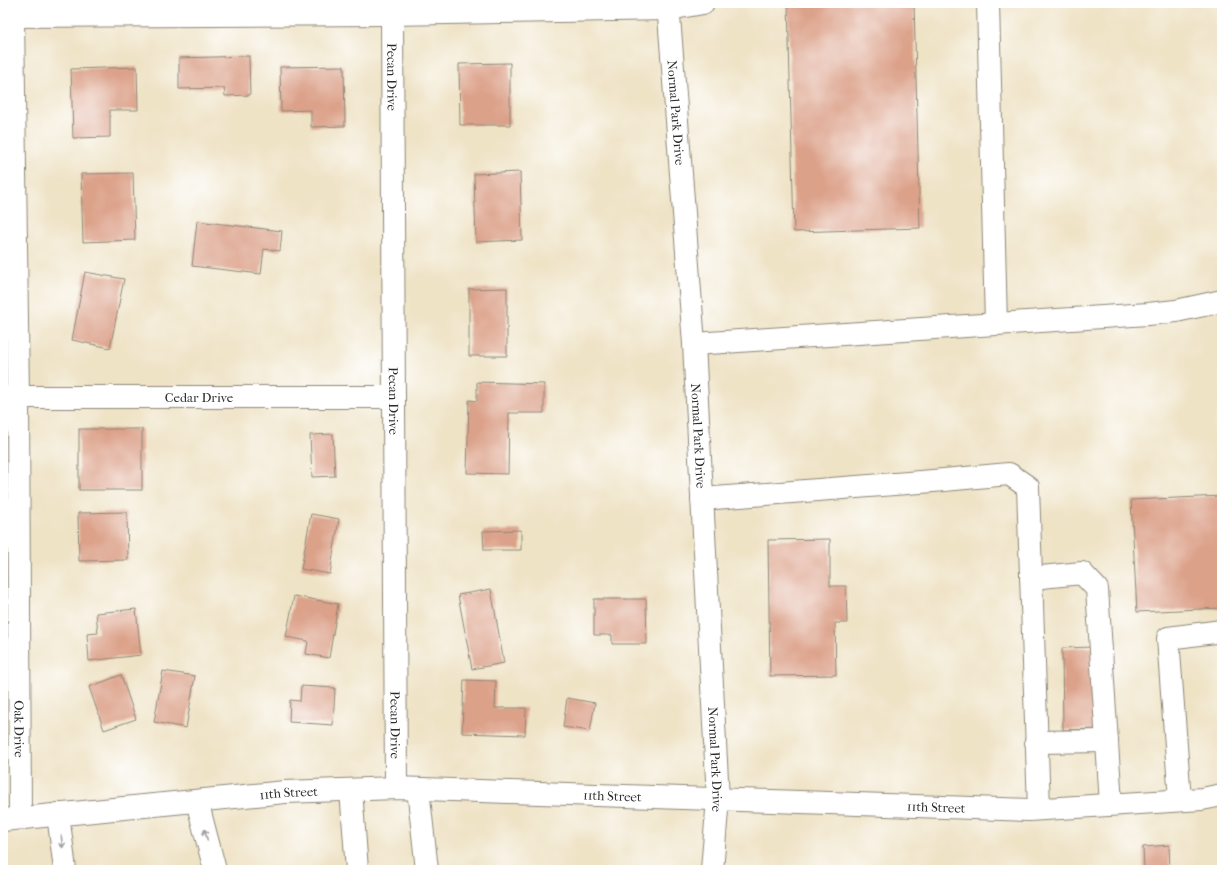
<svg xmlns="http://www.w3.org/2000/svg" width="1225" height="873" font-family="'IM FELL French Canon',serif">
  <rect width="100%" height="100%" fill="#fff"/>
  <filter id="ink" filterUnits="userSpaceOnUse"><feTurbulence type="fractalNoise" baseFrequency=".025" numOctaves="2"/><feDisplacementMap in="SourceGraphic" scale="8" xChannelSelector="R" yChannelSelector="G"/><feConvolveMatrix kernelMatrix="1 2 1 2 8 2 1 2 1" color-interpolation-filters="sRGB"/></filter>
  <filter id="wash" filterUnits="userSpaceOnUse"><feTurbulence type="fractalNoise" baseFrequency=".012" numOctaves="4" result="noise"/><feDisplacementMap in="SourceGraphic" scale="16" xChannelSelector="R" yChannelSelector="G"/><feGaussianBlur stdDeviation="0.9" result="paint"/><feColorMatrix in="noise" values="0 0 0 0 0 0 0 0 0 0 0 0 0 0 0 0 0 1.4 0 .05"/><feComposite in="paint" operator="in"/></filter>
  <g filter="url(#wash)">
    <rect width="100%" height="100%" fill="#efe3c6"/>
    <g id="blocks">
      <g fill="#dca189">
        <path d="M788 3H914L920 228 794 232Z"/>
        <path d="M249 56 250 95 225 96 224 88 179 89V58Z"/>
        <path d="M510 63V125H460L459 64Z"/>
        <path d="M344 66 345 126 311 127V110L281 111 280 67Z"/>
        <path d="M137 67 138 110H110V137L73 138 71 69Z"/>
        <path d="M520 172 522 240 476 242 474 174Z"/>
        <path d="M133 173 135 240 83 242 81 174Z"/>
        <path d="M197 221 282 231 280 251 264 249 261 274 192 266Z"/>
        <path d="M85 272 124 279 110 348 72 340Z"/>
        <path d="M507 288V356H469V289Z"/>
        <path d="M477 382 544 384V413H509L508 474 467 473 469 400 477 401Z"/>
        <rect x="79" y="429" width="63" height="61"/>
        <path d="M333 434 335 476 312 477 310 435Z"/>
        <path d="M1222 496V608L1137 612 1131 500Z"/>
        <path d="M127 512 128 560 79 561 78 513Z"/>
        <path d="M311 514 339 519 330 574 301 569Z"/>
        <path d="M521 530V550H484L483 531Z"/>
        <path d="M830 539V586H846L847 623H835L836 675 770 676 768 540Z"/>
        <path d="M491 589 504 663 472 669 458 595Z"/>
        <path d="M294 596 338 604 329 658 306 654 308 641 286 637Z"/>
        <path d="M594 599H646L647 644H612V635H594Z"/>
        <path d="M136 609 141 655 89 661 87 634 98 633 96 613Z"/>
        <path d="M1095 647 1096 729 1063 730 1062 648Z"/>
        <path d="M163 671 195 676 186 728 154 722Z"/>
        <path d="M121 675 136 719 104 730 89 687Z"/>
        <path d="M464 680 496 681 495 708H526L525 735 462 733Z"/>
        <path d="M301 686 335 688 333 725 289 722 290 700 300 701Z"/>
        <path d="M567 698 595 703 590 731 563 727Z"/>
        <path d="M1169 845 1170 870H1144L1143 847Z"/>
      </g>
    </g>
  </g>
  <g filter="url(#ink)">
    <use href="#blocks" fill-opacity="0" stroke="#8d8778" stroke-width="1"/>
    <g fill="none" stroke-linecap="round" stroke-linejoin="round">
      <g stroke="#8d8778" stroke-width="24">
        <g id="minor">
          <path id="s1" d="M668 3 694 344 718 799 712 870"/>
          <path d="M988 3 996 324"/>
          <path id="s2" d="M392 14 396 788"/>
          <path d="M3 16 392 14 669 9 703 3"/>
          <path id="s3" d="M13 16 18 397 20 818"/>
          <path d="M694 344 1148 314 1176 311 1222 301"/>
          <path id="s4" d="M4 397H394"/>
          <path d="M702 499 933 481 1009 474 1028 487 1039 809"/>
          <path d="M1031 578 1082 573 1097 589 1111 804"/>
          <path d="M1036 742 1107 741"/>
          <path d="M418 789 427 870"/>
          <path d="M351 790 357 870"/>
          <path d="M1180 800 1168 638 1222 631"/>
          <path d="M197 801 215 870"/>
          <path d="M58 814 65 870"/>
        </g>
      </g>
      <g stroke="#8d8778" stroke-width="24">
        <g id="major">
          <path id="s5" d="M3 820 285 792 396 788 1029 810 1202 799 1222 795"/>
        </g>
      </g>
      <use href="#minor" stroke="#fff" stroke-width="22"/>
      <use href="#major" stroke="#fff" stroke-width="22"/>
    </g>
    <defs><path id="oneway-shaft" d="M-6 0H5M1.5-3L5.5 0L1.5 3" fill="none" stroke-width="1.6" stroke-linecap="round" stroke-linejoin="round"/></defs>
    <g stroke="#a0a0a0">
      <use href="#oneway-shaft" transform="translate(206 835) rotate(-104)"/>
      <use href="#oneway-shaft" transform="translate(62 842) rotate(83)"/>
    </g>
  </g>
  <g text-anchor="middle" dominant-baseline="central" stroke-width="4" stroke-linejoin="round" paint-order="stroke">
    <g font-size="13" fill="#2b2b2b" stroke="#fff">
      <text stroke="none"><textPath href="#s2" startOffset="63">Pecan Drive</textPath></text>
      <text stroke="none"><textPath href="#s1" startOffset="110">Normal Park Drive</textPath></text>
      <text stroke="none"><textPath href="#s4" startOffset="195">Cedar Drive</textPath></text>
      <text stroke="none"><textPath href="#s2" startOffset="387">Pecan Drive</textPath></text>
      <text stroke="none"><textPath href="#s1" startOffset="434">Normal Park Drive</textPath></text>
      <text stroke="none"><textPath href="#s2" startOffset="711">Pecan Drive</textPath></text>
      <text stroke="none"><textPath href="#s3" startOffset="713">Oak Drive</textPath></text>
      <text stroke="none"><textPath href="#s1" startOffset="758">Normal Park Drive</textPath></text>
      <text stroke="none"><textPath href="#s5" startOffset="287">11th Street</textPath></text>
      <text stroke="none"><textPath href="#s5" startOffset="611">11th Street</textPath></text>
      <text stroke="none"><textPath href="#s5" startOffset="935">11th Street</textPath></text>
    </g>
  </g>
  <rect width="1225" height="873" fill="none" stroke="#fff" stroke-width="16"/>
</svg>
